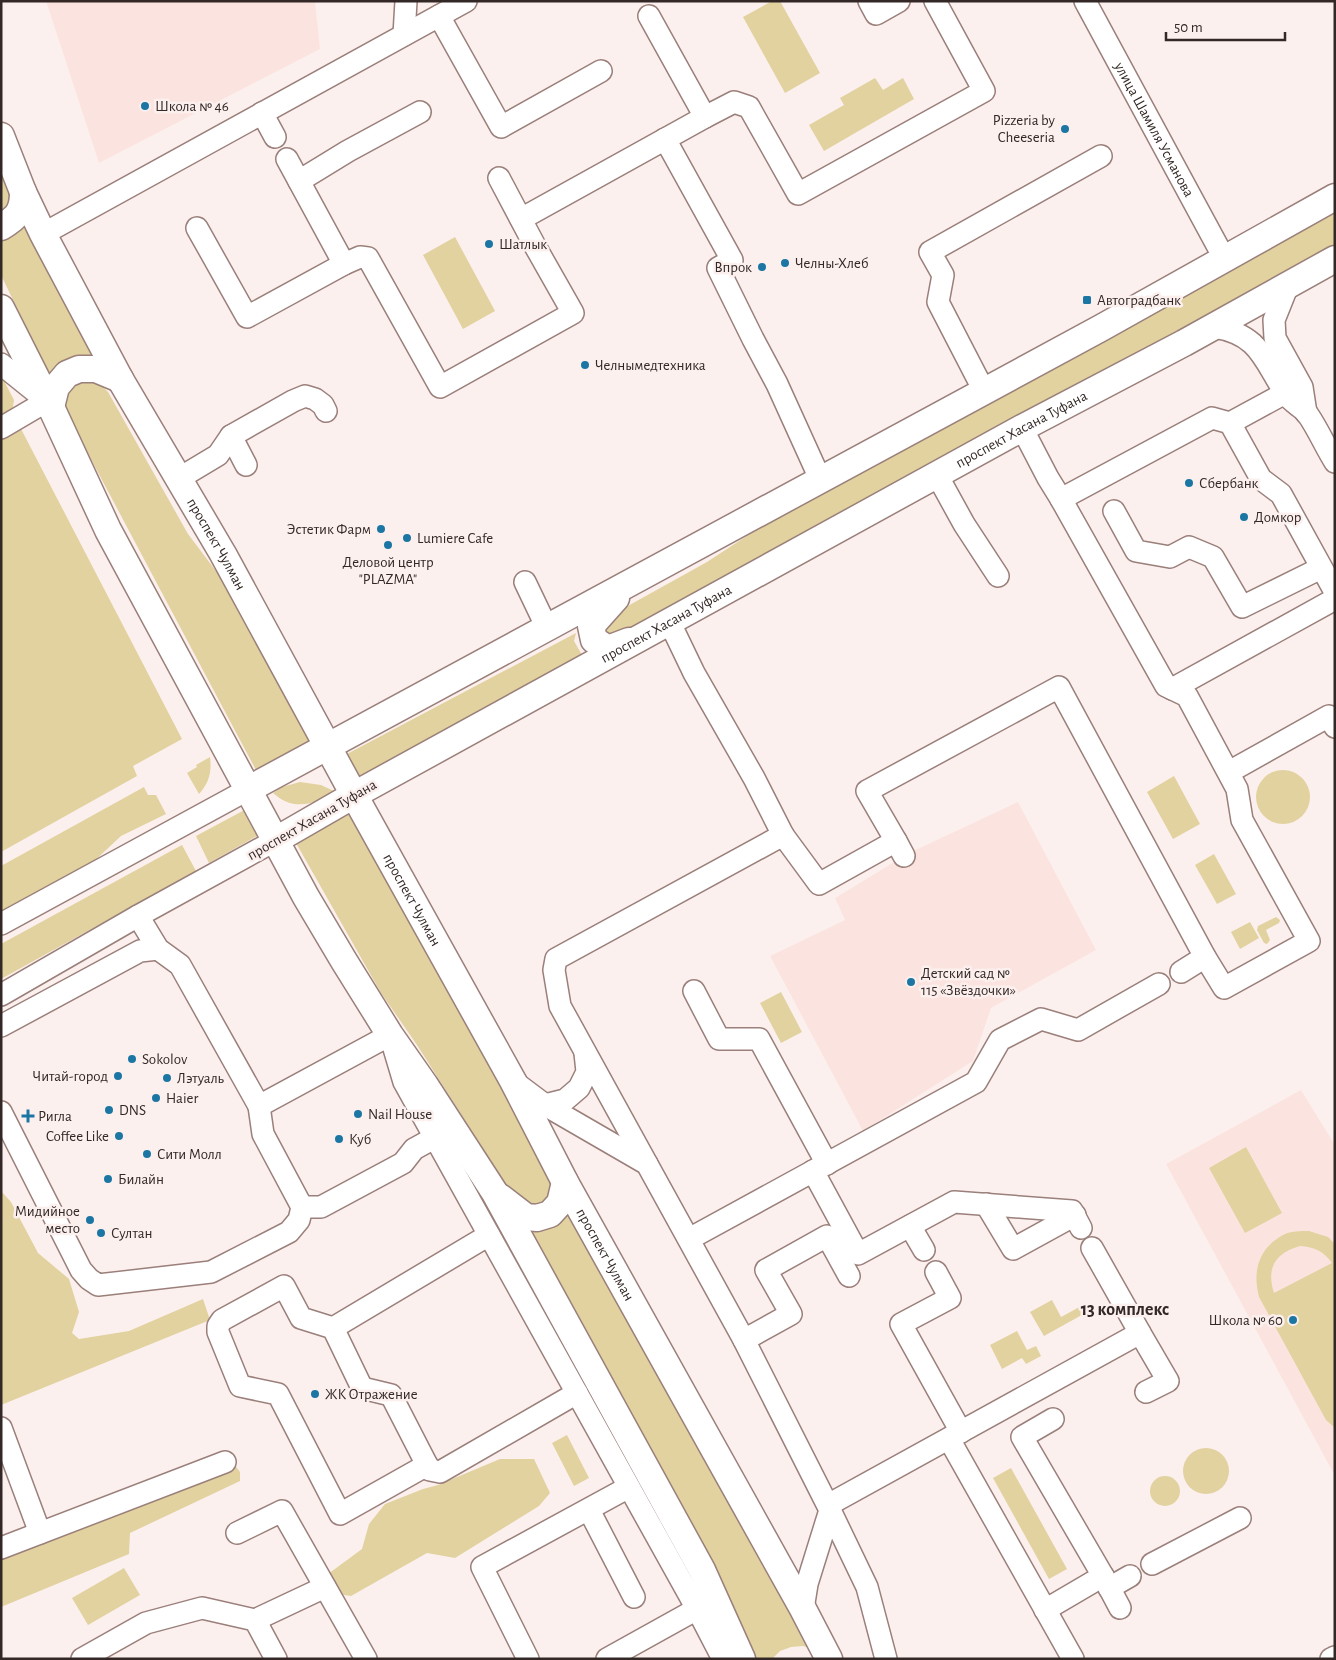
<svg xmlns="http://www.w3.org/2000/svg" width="1336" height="1660" font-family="'Alegreya Sans',sans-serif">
  <rect width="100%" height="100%" fill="#fcf0ee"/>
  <g fill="#fbe4df">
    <path d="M46 1H315L320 49 99 163Z"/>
    <path d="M1018 802 1096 950 991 1008 973 1061 863 1131 770 956 845 920 835 898 909 853Z"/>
    <path d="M1301 1090 1335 1145V1476L1166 1164Z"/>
  </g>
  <g fill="#e1d29f" fill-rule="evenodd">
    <path d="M772 1H780L820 73 785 93 743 17Z"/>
    <path d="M875 78 883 90 903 78 914 99 824 151 809 125 844 105 840 98Z"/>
    <path d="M1 155 13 202 1 214Z"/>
    <path d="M1335 213V247L613 638 604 632 608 617 707 562 759 528Z"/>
    <path d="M27 218 98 359 51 379 1 275V237Z"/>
    <path d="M455 237 495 311 463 329 423 255Z"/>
    <path d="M1 375 14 400 12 413 1 418Z"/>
    <path d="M80 379 99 383 108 392 188 534 222 579 311 742 257 772 67 414C61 395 66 393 80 379Z"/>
    <path d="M20 427 182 739 133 766 137 776 1 852V437Z"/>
    <path d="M576 633 574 641 582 655 361 778 347 754Z"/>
    <path d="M210 757C212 772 209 783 199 794L187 773 197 767 196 765Z"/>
    <circle cx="1283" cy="797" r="27"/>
    <path d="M1174 776 1200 824 1173 839 1147 792Z"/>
    <path d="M300 782 321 785 336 792C314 804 294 812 273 793L282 787Z"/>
    <path d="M144 787 148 795H156L166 814 121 836 90 865 1 914V866Z"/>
    <path d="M250 807 264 832 209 863 196 836Z"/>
    <path d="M349 814 553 1175V1198L534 1208 514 1197 417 1045 381 993 296 843Z"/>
    <path d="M182 845 196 871 1 979V944Z"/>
    <path d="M1214 854 1236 894 1217 904 1195 865Z"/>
    <path d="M1276 917 1280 920 1279 923 1266 930 1270 940 1267 944 1264 943 1257 930 1258 926Z"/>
    <path d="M1250 922 1259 938 1240 949 1231 932Z"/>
    <path d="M781 992 802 1032 781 1043 760 1003Z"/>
    <path d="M1246 1147 1282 1213 1245 1233 1209 1168Z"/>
    <path d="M1 1191 11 1202 38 1253 69 1279 79 1312 72 1333 79 1339 129 1331 203 1299 210 1320 1 1405Z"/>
    <path d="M568 1206 814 1649 803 1646 791 1647 780 1651 772 1659H754L524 1229Z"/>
    <path d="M1309 1231 1328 1237 1335 1244V1428L1326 1420 1259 1297C1252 1270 1259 1247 1285 1234 1292 1231 1301 1231 1309 1231ZM1300 1246C1315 1247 1323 1251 1332 1263L1274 1293C1266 1268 1275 1253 1300 1246Z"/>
    <path d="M1052 1300 1061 1317 1085 1304 1089 1311 1044 1336 1030 1312Z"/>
    <path d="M1017 1331 1027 1350 1036 1346 1041 1356 1026 1364 1022 1358 1002 1369 990 1345Z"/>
    <path d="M567 1435 589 1478 574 1486 552 1443Z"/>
    <circle cx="1206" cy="1471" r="23"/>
    <path d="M500 1459H534L550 1493 539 1506 455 1558 427 1553 351 1596 337 1594 328 1574 362 1549 369 1524 385 1504 423 1489 438 1485Z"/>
    <path d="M234 1464 240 1472V1481L130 1533 129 1554 1 1607V1558Z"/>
    <path d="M1011 1468 1067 1569 1049 1579 993 1478Z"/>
    <circle cx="1165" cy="1491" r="15"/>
    <path d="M124 1568 140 1595 88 1625 72 1598Z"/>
  </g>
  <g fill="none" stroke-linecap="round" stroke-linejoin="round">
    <g stroke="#9a7f7a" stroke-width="24">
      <g id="minor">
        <path d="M869 1 876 14 899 1"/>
        <path id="s1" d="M1085 1 1224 258"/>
        <path d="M439 16 501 127 601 71"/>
        <path d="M649 16 705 117 734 102 749 107 798 194 984 91 935 1"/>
        <path d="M404 35 406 1"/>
        <path d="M262 113 275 137"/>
        <path d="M665 139 732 260 718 268 753 339 777 384 821 481"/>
        <path d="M287 159 344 264"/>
        <path d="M299 181 348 151 420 112"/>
        <path d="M521 219 705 117"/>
        <path d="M197 228 247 317 344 264 360 257 368 258 440 387 573 313 535 246 499 178"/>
        <path d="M43 234 466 1"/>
        <path d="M1288 285 1274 320 1275 338 1302 387 1306 413"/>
        <path d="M1214 327C1261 335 1263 360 1286 394 1291 402 1300 406 1306 412 1316 425 1326 448 1335 462"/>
        <path d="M1 364 47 401 1 428"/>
        <path d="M984 391 938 302 943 275 930 252 1101 156"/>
        <path d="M1230 423 1285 393"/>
        <path d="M231 436 246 465"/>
        <path d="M937 475 964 524 998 576"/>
        <path d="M178 479 218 455 231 436 293 401 305 396 315 399 323 405 326 411"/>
        <path d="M1061 499 1212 418 1230 423 1261 479 1281 494 1335 592"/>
        <path d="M1114 511 1136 551 1170 557 1189 547 1213 557 1242 607 1321 568"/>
        <path d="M525 582 547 628"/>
        <path d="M1172 689 1335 599"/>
        <path d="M1229 772 1329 716 1335 727"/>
        <path d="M783 835 819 884 896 841 867 791 1059 687 1205 957 1224 988 1309 941 1242 820 1237 789 1187 696 1166 686 1061 499 1048 478 1022 428"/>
        <path d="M896 841 904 856"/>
        <path d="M138 916 158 949 180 965 259 1106 390 1035 404 1082 697 1609 723 1659"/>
        <path d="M1 924 249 789"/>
        <path d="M1181 972 1205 957"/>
        <path d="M694 991 719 1039H759L827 1164"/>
        <path d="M1 995 138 916 276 840"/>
        <path d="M1 1026 140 951 158 949"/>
        <path d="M513 1081 545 1105 647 1164 744 1340 830 1510 807 1584 803 1609"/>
        <path d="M545 1105 565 1100 579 1088 587 1072 585 1053"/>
        <path d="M1 1112 81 1270 89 1279 98 1285 211 1272 289 1232 299 1220 302 1207 263 1134 259 1106"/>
        <path d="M647 1164 560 1006 554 970 556 959 783 835 754 778 694 673 670 623"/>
        <path d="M813 1171 858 1254 954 1202 1072 1211 1081 1228"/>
        <path d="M986 1204 1013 1249 1075 1215"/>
        <path d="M302 1207H321L403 1163 414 1149 436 1137"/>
        <path d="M910 1226 924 1250"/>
        <path d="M689 1239 976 1082 1000 1040 1041 1019 1078 1030 1159 984"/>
        <path d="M936 1272 950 1298 901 1324 961 1432"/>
        <path d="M333 1328 362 1388 391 1395 427 1465 340 1514 278 1394 240 1386 218 1332V1326L222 1320 284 1286 301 1318 333 1328 489 1235"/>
        <path d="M1140 1333 1168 1381 1146 1392"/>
        <path d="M744 1340 791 1314 766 1270 827 1236 849 1276"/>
        <path d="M1 1428 40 1533"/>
        <path d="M949 1439 1073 1659"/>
        <path d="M427 1465 430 1470 440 1472 577 1393"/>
        <path d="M828 1505 1140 1333 1092 1248"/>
        <path d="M589 1510 634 1597"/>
        <path d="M830 1510 867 1587 886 1659"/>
        <path d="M237 1533 282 1511 366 1659"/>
        <path d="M1 1548 225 1462"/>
        <path d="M1152 1564 1240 1518"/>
        <path d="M1103 1576 1120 1608"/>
        <path d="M1109 1588 1130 1576"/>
        <path d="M1045 1610 1103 1576 1022 1437 1053 1419"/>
        <path d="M255 1620 325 1587"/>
        <path d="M82 1659 146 1623 202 1608 255 1620 276 1659"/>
        <path d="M528 1659 482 1567 629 1487"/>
        <path d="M607 1659 697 1609"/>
        <path d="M1331 1659 1335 1657"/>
      </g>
    </g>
    <g stroke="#9a7f7a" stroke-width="29">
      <g id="major">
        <path id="s2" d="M1 136 23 192 43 234 120 379 223 554 354 795 513 1081 565 1182 803 1609 829 1659"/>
        <path d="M1 227C18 217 23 211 23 192"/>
        <path d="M1 308 51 407 108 530 306 897 344 961 390 1035 425 1085 495 1193 702 1570 742 1659"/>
        <path d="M51 407 56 387 67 374 79 369H96L120 379"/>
        <path d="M616 598 591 626 594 640 608 649 629 641"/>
        <path d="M249 789 1101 328 1335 197"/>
        <path id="s3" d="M276 840 354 795 1022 428 1184 343 1335 259"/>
        <path d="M500 1197 526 1217 537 1218 550 1214 560 1203 565 1182"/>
      </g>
    </g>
    <use href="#minor" stroke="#fff" stroke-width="21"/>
    <use href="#major" stroke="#fff" stroke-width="26"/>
  </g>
  <g fill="#1c76a4" stroke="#fcf0ee" stroke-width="2">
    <circle cx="145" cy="106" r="5"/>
    <circle cx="1065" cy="129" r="5"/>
    <circle cx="489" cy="244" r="5"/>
    <circle cx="785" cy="263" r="5"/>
    <circle cx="762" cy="267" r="5"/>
    <rect x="1082" y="295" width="10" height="10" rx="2.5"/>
    <circle cx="585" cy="365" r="5"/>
    <circle cx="1189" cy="483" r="5"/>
    <circle cx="1244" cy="517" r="5"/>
    <circle cx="381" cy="529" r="5"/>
    <circle cx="407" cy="538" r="5"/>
    <circle cx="388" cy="545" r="5"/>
    <circle cx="911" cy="982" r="5"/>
    <circle cx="132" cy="1059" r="5"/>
    <circle cx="118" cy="1076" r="5"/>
    <circle cx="167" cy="1078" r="5"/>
    <circle cx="156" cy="1098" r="5"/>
    <circle cx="109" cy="1110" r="5"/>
    <circle cx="358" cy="1114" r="5"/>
    <path d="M25.5 1108.5h5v5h5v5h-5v5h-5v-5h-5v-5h5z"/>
    <circle cx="119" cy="1136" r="5"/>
    <circle cx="339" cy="1139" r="5"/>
    <circle cx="147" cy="1154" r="5"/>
    <circle cx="108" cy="1179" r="5"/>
    <circle cx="90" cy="1220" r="5"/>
    <circle cx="101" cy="1233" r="5"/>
    <circle cx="1293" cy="1320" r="5"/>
    <circle cx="315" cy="1394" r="5"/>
  </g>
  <g text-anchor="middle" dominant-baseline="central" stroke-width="5" stroke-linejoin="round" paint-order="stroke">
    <g font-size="15" fill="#332826" stroke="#fcf0ee" text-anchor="start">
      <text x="155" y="106">Школа № 46</text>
      <text x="1055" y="120" text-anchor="end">Pizzeria by<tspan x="1055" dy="17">Cheeseria</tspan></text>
      <text x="499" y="244">Шатлык</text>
      <text x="795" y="263">Челны-Хлеб</text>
      <text x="752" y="267" text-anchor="end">Впрок</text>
      <text x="1097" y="300">Автоградбанк</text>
      <text x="595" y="365">Челнымедтехника</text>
      <text x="1199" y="483">Сбербанк</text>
      <text x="1254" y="517">Домкор</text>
      <text x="371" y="529" text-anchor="end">Эстетик Фарм</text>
      <text x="417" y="538">Lumiere Cafe</text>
      <text x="388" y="562" text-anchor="middle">Деловой центр<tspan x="388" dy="17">"PLAZMA"</tspan></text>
      <text x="921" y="973">Детский сад №<tspan x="921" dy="17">115 «Звёздочки»</tspan></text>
      <text x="142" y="1059">Sokolov</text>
      <text x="108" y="1076" text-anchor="end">Читай-город</text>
      <text x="177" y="1078">Лэтуаль</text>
      <text x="166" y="1098">Haier</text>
      <text x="119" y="1110">DNS</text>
      <text x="368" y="1114">Nail House</text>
      <text x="38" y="1116">Ригла</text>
      <text x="109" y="1136" text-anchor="end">Coffee Like</text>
      <text x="349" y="1139">Куб</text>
      <text x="157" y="1154">Сити Молл</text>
      <text x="118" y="1179">Билайн</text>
      <text x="80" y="1211" text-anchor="end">Мидийное<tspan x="80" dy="17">место</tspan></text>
      <text x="111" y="1233">Султан</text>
      <text x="1283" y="1320" text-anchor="end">Школа № 60</text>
      <text x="325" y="1394">ЖК Отражение</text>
    </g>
    <g font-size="15" fill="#332826" stroke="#fcf0ee">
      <text stroke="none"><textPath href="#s1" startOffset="146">улица Шамиля Усманова</textPath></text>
      <text stroke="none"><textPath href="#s3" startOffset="851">проспект Хасана Туфана</textPath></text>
      <text stroke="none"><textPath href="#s2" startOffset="462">проспект Чулман</textPath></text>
      <text stroke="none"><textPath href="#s3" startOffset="446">проспект Хасана Туфана</textPath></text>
      <text transform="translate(312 820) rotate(-30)">проспект Хасана Туфана</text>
      <text stroke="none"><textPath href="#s2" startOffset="868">проспект Чулман</textPath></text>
      <text stroke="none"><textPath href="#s2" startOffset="1272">проспект Чулман</textPath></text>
    </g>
    <g font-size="18" font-weight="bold" fill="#332826" stroke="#fcf0ee">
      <text x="1125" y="1310">13 комплекс</text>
    </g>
  </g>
  <rect width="1336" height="1660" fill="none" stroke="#332826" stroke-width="5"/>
  <path d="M1166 32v8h119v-8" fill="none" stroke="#332826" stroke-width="2.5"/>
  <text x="1174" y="32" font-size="15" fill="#332826" stroke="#fcf0ee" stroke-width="4" paint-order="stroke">50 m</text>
</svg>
